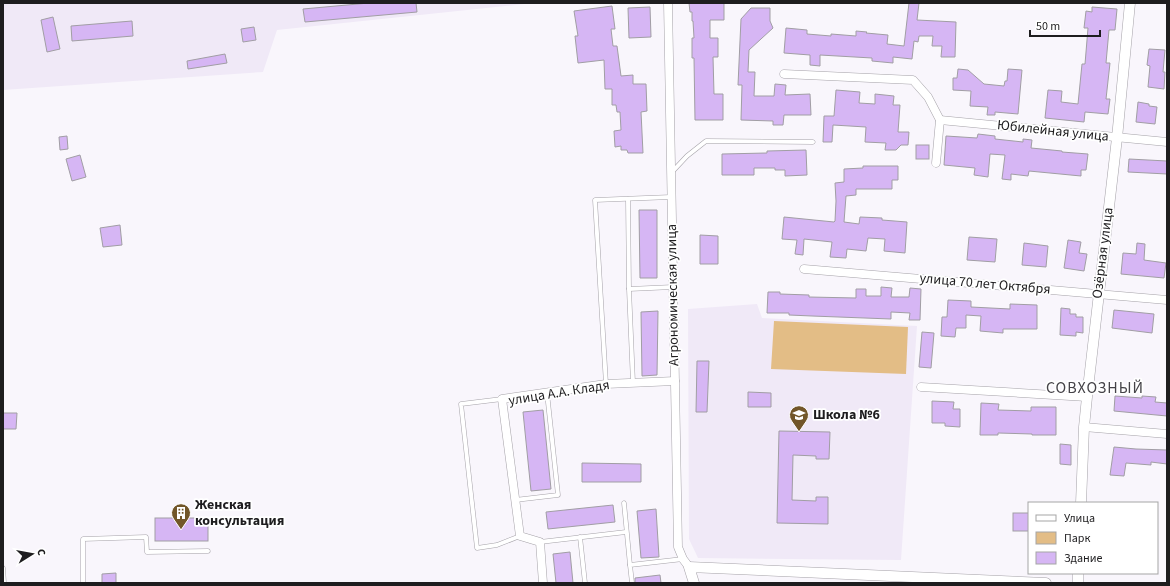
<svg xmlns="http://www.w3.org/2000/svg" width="1170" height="586" font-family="'Source Sans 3',sans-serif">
  <rect width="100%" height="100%" fill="#f9f6fc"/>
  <g fill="#f0e9f7">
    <path d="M3 3H534L277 30 263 72 3 90Z"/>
    <path d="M757 304 762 318 917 326 901 560 698 558 689 539 688 309Z"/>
  </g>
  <path fill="#e3bd86" d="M774 321 908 327 906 374 771 369Z"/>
  <g fill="#d6b6f4" stroke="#a19ea4">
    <path d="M369 3H416L417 12 305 22 303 9Z"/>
    <path d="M689 3H724V20H710V38H718V57H713L714 94H723V120H695L694 58H692V38H694L693 21H692V12H690Z"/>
    <path d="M909 3H919L917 20 956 22 955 57H941L942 46H932L933 36H919L918 42 914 41 912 59 893 57V63L872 61V58L820 55V66L810 65V55L784 53 786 28 807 30V34L831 36V34L856 36V31L867 32 866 33 888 35 887 44 904 46Z"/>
    <path d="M612 6 615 29H611L613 46H617L621 76 633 75V84H646L647 111 641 112 643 153H628L627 150H621V146L615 147 614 131 621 130 620 112H617L616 105H612V89H605L604 60 578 63 575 36H578L574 11Z"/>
    <path d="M650 7 651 37 629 38 628 8Z"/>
    <path d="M1092 7 1117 9 1115 30H1109L1106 63H1110L1106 99H1110L1108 114 1085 112 1084 122 1045 118 1048 90 1062 91 1061 102 1078 104 1082 64H1085L1088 28H1084L1086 11 1092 12Z"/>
    <path d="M751 8H770V21L773 28 749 50 748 72H755L754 96H774L775 84 786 85 785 95 810 94 811 115H784L783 125H773V121L741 120 742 85H738L741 19Z"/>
    <path d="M53 17 60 49 47 52 41 20Z"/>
    <path d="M132 21 133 36 72 41 71 26Z"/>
    <path d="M254 27 256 40 243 42 241 29Z"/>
    <path d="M1149 49 1165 50 1163 72H1165L1164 89 1148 87 1150 66 1147 65Z"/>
    <path d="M225 54 227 63 188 69 187 61Z"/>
    <path d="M958 69 968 70 984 84 1004 86 1005 81H1007L1008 69 1022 70 1018 114 995 112V115H987L988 107 970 106 971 91 953 90V78H957Z"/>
    <path d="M836 90 860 92 859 103 875 104V94L894 96 893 105H900L898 132H909L908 145H901L896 150H885L886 143 865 142 866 127 833 125 832 142H823L824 116H834Z"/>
    <path d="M1138 102 1149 104V106L1157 107 1155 124 1136 122Z"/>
    <path d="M978 134 995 136V139L1023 142V139L1032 140 1031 148 1062 151V152L1088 154 1086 170H1081V176L1029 171 1028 176 1011 174V180L1002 179 1005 155 990 154 988 177 974 175 975 168 944 165 946 136 977 138Z"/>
    <path d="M67 136 68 149 60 150 59 137Z"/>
    <rect x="916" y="145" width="13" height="14"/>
    <path d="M806 150 807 175 785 176V170H775V168H754V175H722V154L767 153V151Z"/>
    <path d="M80 155 86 177 72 181 66 159Z"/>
    <path d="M1129 159 1167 161V174L1128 172Z"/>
    <path d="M863 166H898V180H892V189H856V195L846 196 844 222 859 224 860 217 882 218V220L907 222 905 253 884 251 885 239 868 238 866 251 847 249 846 258 830 257 832 242 804 239 803 255 795 254 797 240 782 239 784 217 834 222 835 221 836 201 835 183 844 182V169L863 168Z"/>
    <path d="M639 210H657V278H640Z"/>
    <path d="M120 225 122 245 103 247 100 228Z"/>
    <path d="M700 235 718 236V264H700Z"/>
    <path d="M969 237 997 239 995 262 967 260Z"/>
    <path d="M1068 240 1081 242 1079 253 1087 254 1084 271 1064 268Z"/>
    <path d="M1024 243 1048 246 1046 267 1022 265Z"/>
    <path d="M1137 243 1145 244 1144 260 1166 263 1164 278 1121 274 1123 253 1136 254Z"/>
    <path d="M881 287 892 288 891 297H909L910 288 921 289 920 320H909L910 313 891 312V319L812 316 789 315V313H767L768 292H780V294L809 295V297L856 298V289H866V296H881Z"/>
    <path d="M948 300 971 301V307L1010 309V304L1037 305V329H1003V333L980 331 981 316 966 315V328H956L955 337 941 336 942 317H947Z"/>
    <path d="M1061 308 1070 309V314H1076V317H1083V333L1076 332V336L1060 335Z"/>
    <path d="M1114 310 1154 314 1152 333 1112 328Z"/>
    <path d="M658 311 657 375 642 376 641 312Z"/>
    <path d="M922 332 934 333 931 368 919 367Z"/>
    <path d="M697 361H709L707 412H696Z"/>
    <path d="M748 392 771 393V407H748Z"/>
    <path d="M1115 396 1142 398V396L1156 397 1155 402 1167 403V416L1114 411Z"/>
    <path d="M932 401 954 402 953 409H960V427L945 426V423H932Z"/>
    <path d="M981 403 999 404 998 410 1031 411V407H1056V435H1032V434L998 433V435H980Z"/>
    <path d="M543 410 551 489 531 491 523 412Z"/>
    <path d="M3 413H17L16 429H3Z"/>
    <path d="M779 431 830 432 829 459H816V456L793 455 792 500 816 501V497H828V524L777 523Z"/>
    <path d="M1060 444 1071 445V465L1060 464Z"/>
    <path d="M1114 447 1136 449 1167 450V464L1151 462V465L1126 463 1124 476 1110 475Z"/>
    <path d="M582 463 641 464V482H582Z"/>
    <path d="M613 505 615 522 548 529 546 512Z"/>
    <path d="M656 509 659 557 641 558 637 511Z"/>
    <rect x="1013" y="513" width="16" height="18"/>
    <rect x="155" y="518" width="53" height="23"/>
    <path d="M570 552 573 583H556L553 554Z"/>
    <path d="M116 573V583H102V574Z"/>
    <path d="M660 575 661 583H635V578Z"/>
  </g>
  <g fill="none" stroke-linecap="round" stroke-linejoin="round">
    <g stroke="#a5a2a8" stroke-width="5">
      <g id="service">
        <path d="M672 172 687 156 706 141 813 142"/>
        <path d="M628 199 629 289 633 383"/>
        <path d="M629 289 673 287"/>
        <path d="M606 384 595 200 671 197"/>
        <path d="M502 399 461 404 477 548 497 545 520 536"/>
        <path d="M515 500 558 495 547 393"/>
        <path d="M624 503 630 565"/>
        <path d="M580 537 585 583"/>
        <path d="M540 542 626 532"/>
        <path d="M3 568 4 583"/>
        <path d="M83 583V539L146 537 147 552 208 551"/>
        <path d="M632 583 630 565 683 559"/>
      </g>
    </g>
    <g stroke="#a5a2a8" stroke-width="9">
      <g id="minor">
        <path d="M668 3 678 547 683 559 689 567"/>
        <path d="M784 74 913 80 928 97 940 120 936 163"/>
        <path d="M940 120 1167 142"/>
        <path d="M804 269 1167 300"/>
        <path d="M921 387 1087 397"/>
        <path d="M1084 427 1167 434"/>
        <path d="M543 583 540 542 520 536 502 399 606 384 675 381"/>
      </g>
    </g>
    <g stroke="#a5a2a8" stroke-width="11">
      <g id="tertiary">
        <path d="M1081 503 1084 427 1087 397 1117 138 1130 3"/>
        <path d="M694 583 689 567 1046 583"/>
        <path d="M1078 583V573"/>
      </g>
    </g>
    <use href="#service" stroke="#fff" stroke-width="4"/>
    <use href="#minor" stroke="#fff" stroke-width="8"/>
    <use href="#tertiary" stroke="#fff" stroke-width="10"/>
  </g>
  <defs>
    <g id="school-pin" transform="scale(1)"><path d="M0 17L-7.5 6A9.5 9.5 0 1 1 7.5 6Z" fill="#725629" stroke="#fff"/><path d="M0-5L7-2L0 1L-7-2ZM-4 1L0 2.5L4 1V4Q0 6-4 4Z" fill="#fff"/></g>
    <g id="building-pin" transform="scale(1)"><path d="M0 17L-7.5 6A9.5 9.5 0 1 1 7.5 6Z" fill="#725629" stroke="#fff"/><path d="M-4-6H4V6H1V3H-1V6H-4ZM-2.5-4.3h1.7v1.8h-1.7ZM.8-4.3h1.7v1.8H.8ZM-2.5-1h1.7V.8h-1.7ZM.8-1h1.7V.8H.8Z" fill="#fff"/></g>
  </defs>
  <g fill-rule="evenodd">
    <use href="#school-pin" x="799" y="415"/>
    <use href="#building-pin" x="181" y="513"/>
  </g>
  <g text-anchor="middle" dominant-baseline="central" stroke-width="3.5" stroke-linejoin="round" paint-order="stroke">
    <g font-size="14" fill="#1e1d1f" stroke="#fff">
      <text transform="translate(1053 131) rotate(6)">Юбилейная улица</text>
      <text transform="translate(1103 253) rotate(-83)">Озёрная улица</text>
      <text transform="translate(985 284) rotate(5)">улица 70 лет Октября</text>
      <text transform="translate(673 295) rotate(-91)">Агрономическая улица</text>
      <text transform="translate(559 393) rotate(-9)">улица А.А. Кладя</text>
    </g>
    <g font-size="14" font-weight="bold" fill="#1e1d1f" stroke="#fff" text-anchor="start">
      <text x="813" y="415">Школа №6</text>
      <text x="195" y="505">Женская<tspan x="195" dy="16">консультация</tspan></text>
    </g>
    <g font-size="16" letter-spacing="1" fill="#454348" stroke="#fff">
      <text x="1095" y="388">СОВХОЗНЫЙ</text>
    </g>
  </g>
  <rect width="1170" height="586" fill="none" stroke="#1e1d1f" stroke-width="8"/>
  <rect x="1028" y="502" width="130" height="72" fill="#ffffff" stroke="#a5a5a5"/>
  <rect x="1036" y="515" width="20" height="6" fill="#ffffff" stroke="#a5a5a5"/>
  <text x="1064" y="522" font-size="12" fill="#1e1d1f">Улица</text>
  <rect x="1036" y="532" width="20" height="12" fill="#e3bd86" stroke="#a5a5a5"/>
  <text x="1064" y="542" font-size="12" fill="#1e1d1f">Парк</text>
  <rect x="1036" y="552" width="20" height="12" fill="#d6b6f4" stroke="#a5a5a5"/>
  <text x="1064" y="562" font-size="12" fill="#1e1d1f">Здание</text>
  <g transform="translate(32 554) rotate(79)" stroke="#ffffff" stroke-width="3" paint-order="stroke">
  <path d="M0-3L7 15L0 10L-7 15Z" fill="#1e1d1f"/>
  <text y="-6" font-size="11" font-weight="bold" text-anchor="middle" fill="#1e1d1f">С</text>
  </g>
  <path d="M1030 30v6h70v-6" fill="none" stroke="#1e1d1f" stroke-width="2"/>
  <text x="1036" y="30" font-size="12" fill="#1e1d1f" stroke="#ffffff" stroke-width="3" paint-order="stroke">50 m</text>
</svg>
